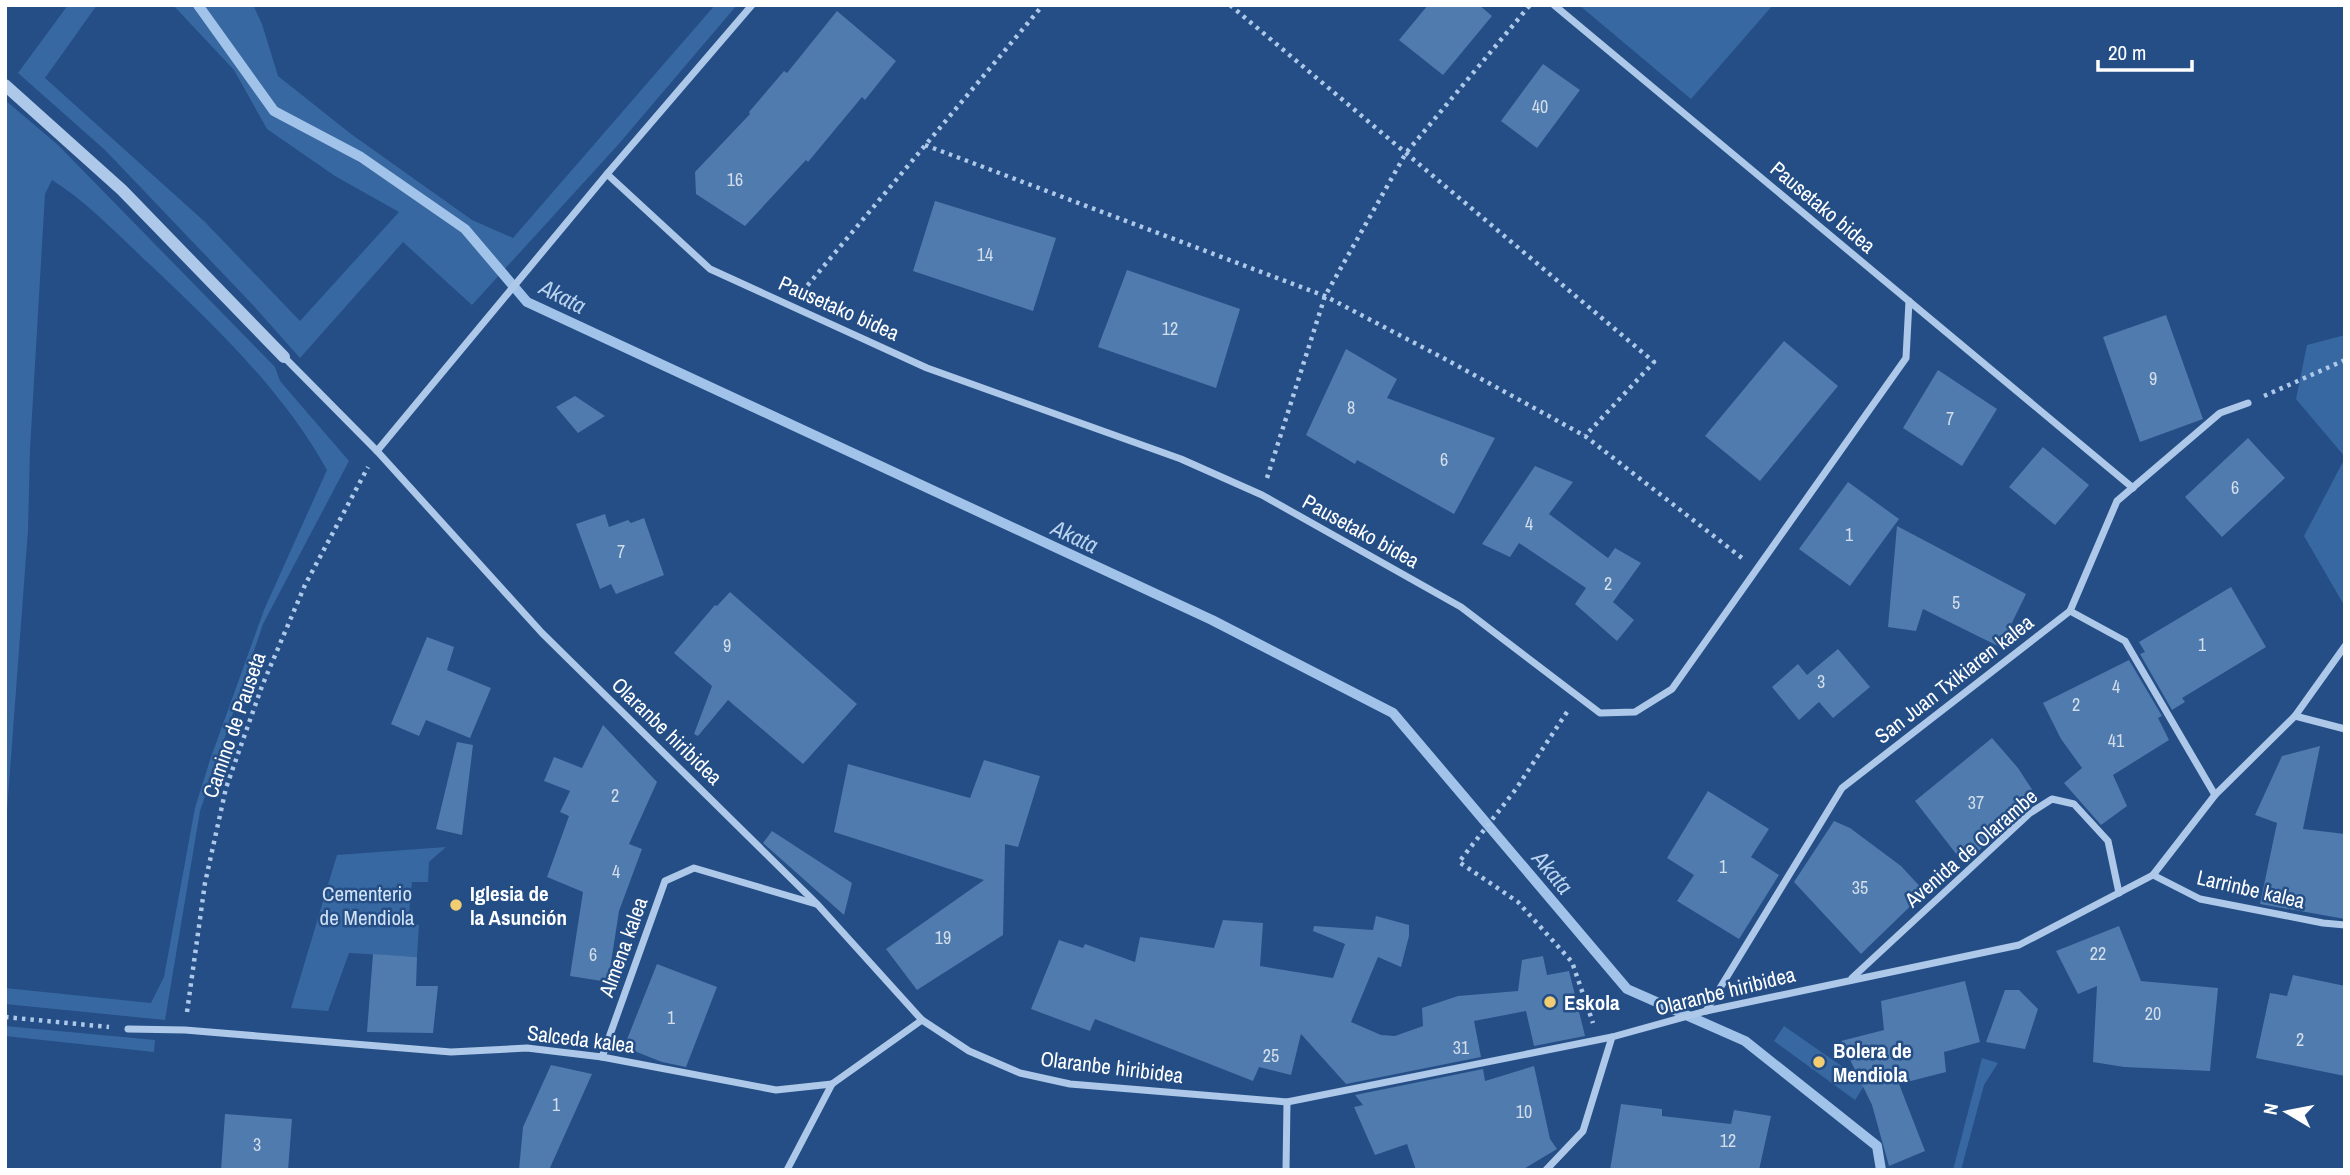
<svg xmlns="http://www.w3.org/2000/svg" width="2350" height="1175" font-family="'Archivo Narrow',sans-serif">
  <rect width="100%" height="100%" fill="#244e85"/>
  <g fill="#3868a1">
    <path d="M68 5H97L45 78 205 222 300 321 399 212 335 176 267 129 234 70 173 5H253L262 24 278 76 351 134 472 220 513 238 715 5H737L617 146 472 305 403 242 300 358 251 303 105 150 18 73Z"/>
    <path d="M1579 5H1773L1691 99Z"/>
    <path d="M5 100 58 145 275 367 280 381 349 461 263 624 200 811 165 1020 5 1004V988L151 1003 164 977 195 808 210 760 264 610 327 470C282 389 212 323 145 260 115 232 86 201 52 180L45 194 30 449 28 530 5 837Z"/>
    <path d="M2345 335V457L2296 399 2307 345Z"/>
    <path d="M2345 458V604L2344 605 2304 536Z"/>
    <path d="M446 847 429 862 428 882H412L408 923 419 925 417 957 349 953 328 1011 291 1008 337 855Z"/>
    <path d="M5 1026 155 1040 154 1052 5 1036Z"/>
    <path d="M1784 1026 1866 1083 1855 1100 1774 1041Z"/>
    <path d="M1982 1058 1998 1063 1984 1085 1961 1170H1953Z"/>
  </g>
  <g fill="none" stroke-linecap="round" stroke-linejoin="round">
    <path stroke="#a1c3e9" stroke-width="10" d="M198 5 274 111 361 157 465 229 527 302 1212 620 1393 713 1627 989 1745 1041 1877 1146 1881 1170"/>
  </g>
  <g fill="#507bae">
    <path d="M1428 5H1479L1492 16 1443 75 1399 40Z"/>
    <path d="M837 11 896 61 865 100 862 97 808 162 806 160 745 226 696 194 695 172 750 114 749 112 784 71 787 73Z"/>
    <path d="M1543 64 1580 90 1537 148 1501 121Z"/>
    <path d="M935 201 1056 238 1033 311 913 271Z"/>
    <path d="M1127 270 1240 309 1216 388 1098 347Z"/>
    <path d="M2166 315 2203 419 2140 442 2103 337Z"/>
    <path d="M1784 341 1838 386 1760 481 1705 436Z"/>
    <path d="M1346 349 1397 379 1387 398 1495 438 1454 514 1357 460 1355 464 1306 435Z"/>
    <path d="M1938 370 1997 409 1962 466 1903 428Z"/>
    <path d="M575 396 605 416 578 433 556 407Z"/>
    <path d="M2248 438 2285 478 2222 537 2185 497Z"/>
    <path d="M2043 447 2089 485 2055 525 2009 487Z"/>
    <path d="M1535 466 1573 482 1549 514 1608 558 1615 548 1641 563 1613 602 1634 620 1617 641 1575 604 1586 588 1519 543 1510 557 1482 544Z"/>
    <path d="M1848 482 1899 519 1850 586 1799 549Z"/>
    <path d="M605 514 609 527 628 520 631 523 644 518 664 575 616 594 611 584 600 589 576 524Z"/>
    <path d="M1897 526 2026 594 2000 647 1923 609 1916 631 1888 627Z"/>
    <path d="M2231 587 2266 647 2182 698 2185 702 2172 710 2140 654 2145 652 2139 642Z"/>
    <path d="M730 592 857 704 803 764 728 700 698 736 694 734 712 686 674 653 715 605 717 606Z"/>
    <path d="M427 637 454 647 447 670 491 688 470 738 426 720 419 736 391 724Z"/>
    <path d="M1838 649 1870 687 1833 718 1819 702 1799 720 1772 687 1798 664 1807 675Z"/>
    <path d="M2129 660 2162 716 2158 718 2169 740 2113 775 2127 806 2101 825 2064 783 2082 768 2061 739 2043 703Z"/>
    <path d="M603 725 657 782 629 844 642 849 619 911 608 982 570 976 583 892 547 877 569 816 560 812 570 791 544 781 554 757 582 768Z"/>
    <path d="M1992 738 2018 768 2039 800 2026 808 1964 864 1915 801Z"/>
    <path d="M457 742 473 745 462 835 436 829Z"/>
    <path d="M2320 746 2303 829 2345 834V919L2260 904 2277 823 2255 815 2282 756Z"/>
    <path d="M984 760 1040 776 1018 847 1005 844 1003 935 917 990 886 949 984 880 834 832 848 764 970 798Z"/>
    <path d="M1708 791 1769 829 1751 857 1779 875 1739 939 1677 901 1694 875 1667 858Z"/>
    <path d="M1834 821 1850 828 1901 866 1925 892 1861 954 1794 882Z"/>
    <path d="M772 831 852 883 844 915 763 843Z"/>
    <path d="M1376 916 1409 925V936L1401 967 1378 957 1351 1022 1381 1035 1395 1036 1423 1026 1422 1008 1458 996 1518 991 1522 960 1543 956 1547 975 1569 971 1585 1036 1534 1046 1526 1011 1474 1021 1481 1057 1346 1084 1301 1034 1291 1075 1259 1067 1253 1081 1095 1019 1090 1031 1031 1009 1059 940 1083 948 1085 944 1135 962 1140 937 1214 948 1223 920 1263 923 1260 966 1333 978 1345 944 1313 931 1314 926 1373 930Z"/>
    <path d="M2119 926 2141 981 2218 988 2210 1071 2124 1067 2093 1062 2097 986 2078 994 2056 951Z"/>
    <path d="M373 954 417 957 416 986H438L433 1033 367 1032Z"/>
    <path d="M657 964 717 987 686 1067 662 1062 624 1047Z"/>
    <path d="M2293 975 2345 986V1076L2256 1058 2270 993 2287 996Z"/>
    <path d="M1965 981 1980 1042 1944 1052 1946 1072 1899 1084 1925 1151 1889 1166 1872 1105 1841 1041 1884 1030 1881 1001Z"/>
    <path d="M2005 990H2019L2038 1009 2025 1049 1986 1042Z"/>
    <path d="M551 1065 592 1074 549 1170H519L523 1127Z"/>
    <path d="M1534 1066 1550 1139 1557 1149 1522 1170H1416L1407 1144 1375 1155 1354 1107 1363 1105 1355 1095 1483 1069 1485 1081Z"/>
    <path d="M1621 1104 1662 1109V1116L1731 1124 1734 1110 1771 1116 1759 1170H1610Z"/>
    <path d="M225 1114 292 1119 288 1170H221Z"/>
  </g>
  <g fill="none" stroke-linecap="round" stroke-linejoin="round">
    <g stroke="#adc8e8" stroke-width="4.5" stroke-dasharray="3.5 5" stroke-linecap="butt">
      <path d="M1230 5 1654 362 1585 436"/>
      <path d="M925 145 1325 296 1445 359 1585 436 1742 558"/>
      <path d="M802 292 1043 5"/>
      <path d="M2264 396 2345 360"/>
      <path d="M1267 478 1325 296 1406 153 1530 5"/>
      <path d="M1567 712 1516 789 1459 862 1518 902 1572 962 1593 1023"/>
      <path d="M187 1012 205 883 226 788 262 686 305 585 368 467"/>
      <path d="M5 1017 109 1027"/>
    </g>
    <g stroke="#adc8e8" stroke-width="7">
      <path d="M1554 5 2133 488"/>
      <path d="M607 174 710 269 927 368 1181 459 1262 495 1461 607 1600 713 1635 712 1672 689 1906 358 1909 301"/>
      <path d="M284 357 377 451 542 633 818 905 922 1020 969 1051 1020 1073 1070 1084 1287 1102 1612 1037 1706 1011 2019 945 2153 875 2215 795 2295 716 2345 646"/>
      <path d="M377 451 607 174 752 5"/>
      <path d="M2070 611 2125 641 2215 795"/>
      <path d="M2295 716 2345 729"/>
      <path d="M2153 875 2200 899 2323 923 2345 925"/>
      <path d="M1852 978 2030 813 2052 799 2074 804 2108 841 2119 893"/>
      <path d="M1706 1011 1842 788 2070 611 2117 501 2220 413 2248 403"/>
      <path d="M128 1029 185 1030 451 1052 527 1048 602 1057 776 1090 832 1084 922 1020"/>
      <path d="M602 1057 665 881 694 868 816 904"/>
      <path d="M787 1170 832 1084"/>
      <path d="M1286 1170 1287 1102"/>
      <path d="M1546 1170 1583 1131 1612 1037"/>
    </g>
    <path stroke="#adc8e8" stroke-width="12" d="M5 85 122 190 284 357"/>
  </g>
  <g fill="#f3cd71" stroke="#244e85" stroke-width="2.5">
    <circle cx="456" cy="905" r="7"/>
    <circle cx="1550" cy="1002" r="7"/>
    <circle cx="1819" cy="1062" r="7"/>
  </g>
  <g text-anchor="middle" dominant-baseline="central" stroke-width="5" stroke-linejoin="round" paint-order="stroke">
    <g font-size="18" fill="#d3deeb">
      <text x="1540" y="106">40</text>
      <text x="735" y="179">16</text>
      <text x="985" y="254">14</text>
      <text x="1170" y="328">12</text>
      <text x="2153" y="378">9</text>
      <text x="1351" y="407">8</text>
      <text x="1950" y="418">7</text>
      <text x="1444" y="459">6</text>
      <text x="2235" y="487">6</text>
      <text x="1529" y="523">4</text>
      <text x="1849" y="534">1</text>
      <text x="621" y="551">7</text>
      <text x="1608" y="583">2</text>
      <text x="1956" y="602">5</text>
      <text x="2202" y="644">1</text>
      <text x="727" y="645">9</text>
      <text x="1821" y="681">3</text>
      <text x="2116" y="686">4</text>
      <text x="2076" y="704">2</text>
      <text x="2116" y="740">41</text>
      <text x="615" y="795">2</text>
      <text x="1976" y="802">37</text>
      <text x="1723" y="866">1</text>
      <text x="616" y="871">4</text>
      <text x="1860" y="887">35</text>
      <text x="943" y="937">19</text>
      <text x="2098" y="953">22</text>
      <text x="593" y="954">6</text>
      <text x="2153" y="1013">20</text>
      <text x="671" y="1017">1</text>
      <text x="2300" y="1039">2</text>
      <text x="1461" y="1047">31</text>
      <text x="1271" y="1055">25</text>
      <text x="556" y="1104">1</text>
      <text x="1524" y="1111">10</text>
      <text x="1728" y="1140">12</text>
      <text x="257" y="1144">3</text>
    </g>
    <g font-size="21" fill="#fff" stroke="#244e85">
      <text transform="translate(1823 207) rotate(40)">Pausetako bidea</text>
      <text transform="translate(839 308) rotate(24)">Pausetako bidea</text>
      <text transform="translate(1361 531) rotate(29)">Pausetako bidea</text>
      <text transform="translate(1954 679) rotate(-38)">San Juan Txikiaren kalea</text>
      <text transform="translate(234 725) rotate(-71)">Camino de Pauseta</text>
      <text transform="translate(667 731) rotate(44)">Olaranbe hiribidea</text>
      <text transform="translate(1971 848) rotate(-41)">Avenida de Olarambe</text>
      <text transform="translate(2251 889) rotate(13)">Larrinbe kalea</text>
      <text transform="translate(623 947) rotate(-70)">Almena kalea</text>
      <text transform="translate(1725 991) rotate(-14)">Olaranbe hiribidea</text>
      <text transform="translate(581 1039) rotate(7)">Salceda kalea</text>
      <text transform="translate(1112 1067) rotate(7)">Olaranbe hiribidea</text>
    </g>
    <g font-size="21" fill="#d1e2f6" stroke="#244e85">
      <text x="367" y="893">Cementerio<tspan x="367" dy="24">de Mendiola</tspan></text>
    </g>
    <g font-size="21" font-weight="bold" fill="#fff" stroke="#244e85" text-anchor="start">
      <text x="470" y="893">Iglesia de<tspan x="470" dy="24">la Asunción</tspan></text>
      <text x="1564" y="1002">Eskola</text>
      <text x="1833" y="1050">Bolera de<tspan x="1833" dy="24">Mendiola</tspan></text>
    </g>
    <g font-size="23" font-style="italic" fill="#b9d2f0" stroke="#244e85">
      <text transform="translate(563 296) rotate(27)">Akata</text>
      <text transform="translate(1075 536) rotate(25)">Akata</text>
      <text transform="translate(1553 872) rotate(50)">Akata</text>
    </g>
  </g>
  <rect width="2350" height="1175" fill="none" stroke="#ffffff" stroke-width="14"/>
  <g transform="translate(2287 1112) rotate(280)" stroke="#244e85" stroke-width="5" paint-order="stroke">
  <path d="M0-5L12 26L0 18L-12 26Z" fill="#ffffff"/>
  <text y="-10" font-size="19" font-weight="bold" text-anchor="middle" fill="#ffffff">N</text>
  </g>
  <path d="M2098 60v10h94v-10" fill="none" stroke="#ffffff" stroke-width="3.5"/>
  <text x="2108" y="60" font-size="21" fill="#ffffff" stroke="#244e85" stroke-width="5" paint-order="stroke">20 m</text>
</svg>
